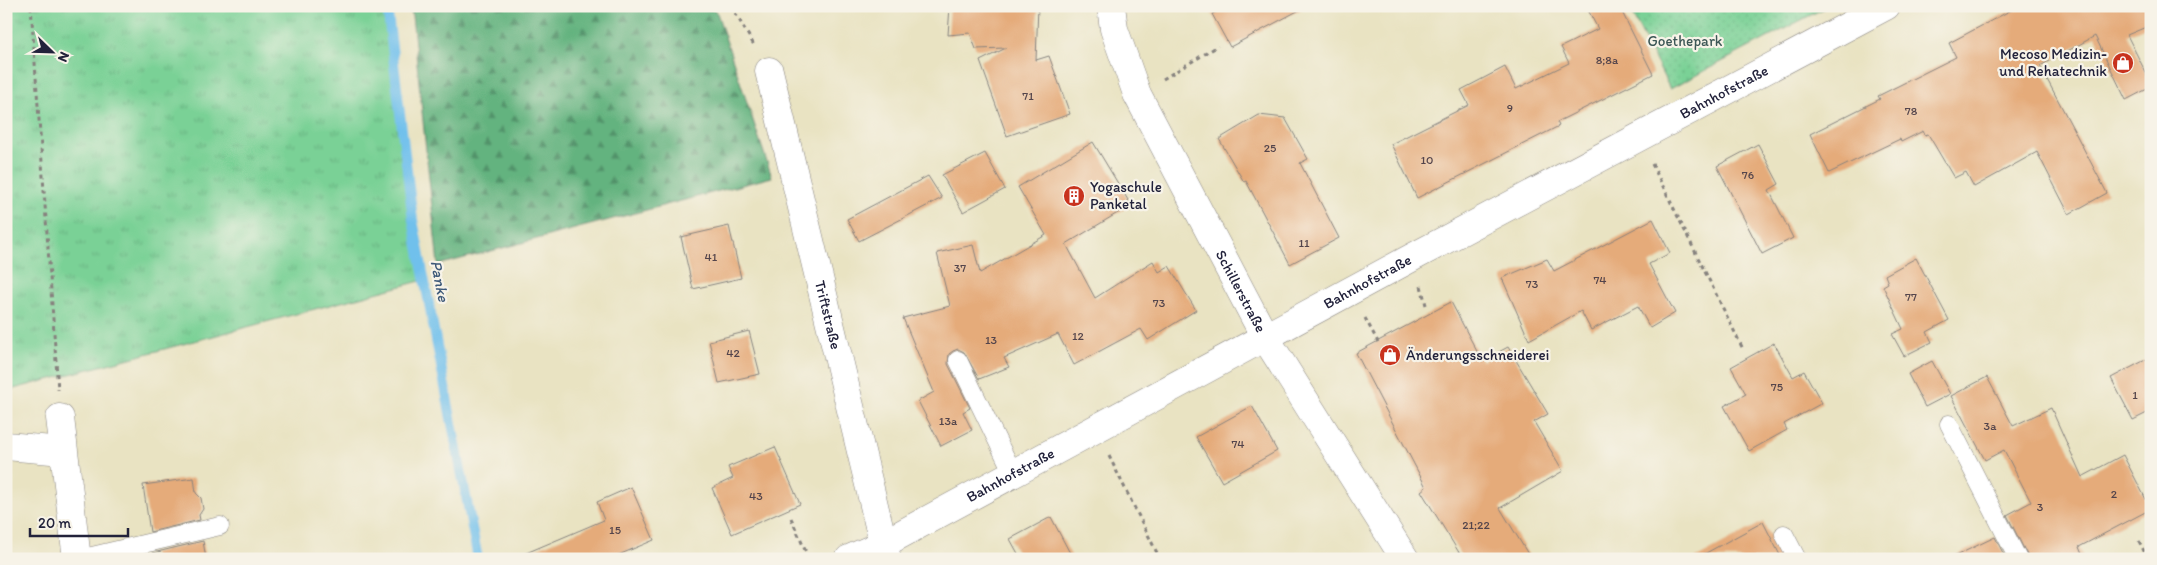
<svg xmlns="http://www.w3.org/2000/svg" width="2157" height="565" font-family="Itim,sans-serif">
  <defs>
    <pattern id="grass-tufts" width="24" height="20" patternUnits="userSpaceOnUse" patternTransform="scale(1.25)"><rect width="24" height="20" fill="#7ad196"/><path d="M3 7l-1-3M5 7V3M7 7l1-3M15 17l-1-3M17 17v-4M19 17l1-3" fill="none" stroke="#69b382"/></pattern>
    <pattern id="forest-firs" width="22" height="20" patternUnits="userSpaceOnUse" patternTransform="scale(1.25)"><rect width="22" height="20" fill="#63b37f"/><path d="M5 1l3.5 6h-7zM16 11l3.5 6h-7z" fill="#519169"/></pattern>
    <pattern id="park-dots" width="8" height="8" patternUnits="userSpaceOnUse" patternTransform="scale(1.25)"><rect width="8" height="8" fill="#7ad196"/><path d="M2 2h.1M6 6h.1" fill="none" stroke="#69b382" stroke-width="1.8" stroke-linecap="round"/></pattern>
  </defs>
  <rect width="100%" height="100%" fill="#f7f3e8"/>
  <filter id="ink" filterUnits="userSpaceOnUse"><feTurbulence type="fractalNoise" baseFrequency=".02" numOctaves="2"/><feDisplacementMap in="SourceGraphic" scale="10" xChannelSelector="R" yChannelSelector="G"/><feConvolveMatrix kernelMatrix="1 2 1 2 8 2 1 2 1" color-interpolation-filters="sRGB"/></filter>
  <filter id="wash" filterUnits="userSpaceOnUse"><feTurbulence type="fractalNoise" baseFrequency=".0096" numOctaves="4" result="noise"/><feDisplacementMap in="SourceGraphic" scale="20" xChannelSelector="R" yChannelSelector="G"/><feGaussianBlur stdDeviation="1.12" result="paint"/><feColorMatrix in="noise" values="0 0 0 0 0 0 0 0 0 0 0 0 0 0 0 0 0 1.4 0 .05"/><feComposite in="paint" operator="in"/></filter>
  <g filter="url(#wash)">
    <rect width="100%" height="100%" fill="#e9e3c2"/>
    <path fill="url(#grass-tufts)" stroke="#4e7a68" d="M6 6H387L424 280 6 391Z"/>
    <path fill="url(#forest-firs)" stroke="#426a5d" d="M411 6H633L716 10 772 177 438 265Z"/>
    <path fill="url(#park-dots)" stroke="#4e7a68" d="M1628 6H1828L1670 89Z"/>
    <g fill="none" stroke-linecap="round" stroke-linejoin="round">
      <path stroke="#70c0ec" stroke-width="10" d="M387 6 413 220 478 559"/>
    </g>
    <g id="blocks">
      <g fill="#e5ab7a">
        <path d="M950 6H1038L1036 60 1049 56 1070 114 1007 136 980 61 1006 48 976 49 970 33 948 35Z"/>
        <path d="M1227 6H1307L1230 47 1212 14Z"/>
        <path d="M1586 6H1619L1653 74 1557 122 1559 126 1417 198 1391 144 1469 105 1461 90 1505 67 1516 89 1569 63 1561 47 1598 29Z"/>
        <path d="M2019 6H2151V25L2127 35 2151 83V87L2126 100 2095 36 2040 66 2107 193 2069 214 2037 152 1974 187 1966 172 1954 178 1928 134 1925 135 1923 131 1901 142 1900 139 1829 173 1810 134 1880 99 1878 96 1956 57 1949 43Z"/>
        <path d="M1259 115 1285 118 1308 159 1300 163 1339 238 1290 264 1246 181 1244 182 1219 139Z"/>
        <path d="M1093 142 1131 205 1066 244 1095 298 1153 261 1159 272 1169 266 1196 310 1148 340 1141 329 1074 365 1058 334 1004 358 1009 367 979 379 964 352 958 349 953 351 949 354 948 364 970 408 963 412 972 430 941 446 918 401 934 392 903 318 950 306 937 253 973 245 980 273 1046 235 1018 187Z"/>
        <path d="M1758 144 1779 184 1769 190 1793 238 1762 254 1717 166Z"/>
        <path d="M985 153 1005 189 963 212 942 175Z"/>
        <path d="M928 176 942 198 859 241 847 219Z"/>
        <path d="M1653 219 1670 253 1649 264 1675 313 1650 328 1638 306 1591 330 1581 311 1529 340 1502 278 1547 259 1554 271Z"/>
        <path d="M729 226 741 278 693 289 681 237Z"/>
        <path d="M1916 258 1949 320 1927 332 1932 342 1904 356 1892 334 1903 329 1883 286 1888 283 1885 275Z"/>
        <path d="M1451 302 1482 361 1508 347 1548 414 1534 422 1563 471 1500 508 1531 559H1463L1421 491 1426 487 1356 353Z"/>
        <path d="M749 331 760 374 719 383 709 341Z"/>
        <path d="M1774 343 1793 377 1804 371 1822 403 1784 424 1787 430 1749 451 1724 406 1746 394 1731 367Z"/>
        <path d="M2151 357V411L2133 420 2111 378Z"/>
        <path d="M1932 361 1950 394 1925 407 1908 374Z"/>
        <path d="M1987 377 2013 426 2051 408 2082 477 2123 455 2151 509 2079 547 2084 559H2029L2007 515 2031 502 2004 450 1985 460 1951 396Z"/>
        <path d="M1252 406 1277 451 1222 482 1196 437Z"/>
        <path d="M775 447 800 504 732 534 712 488 733 478 728 467Z"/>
        <path d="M194 478 196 493 201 498 203 509 199 515 200 520 150 532 143 485Z"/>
        <path d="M631 487 654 540 609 559H512L604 520 597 502Z"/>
        <path d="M1051 517 1073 559H1021L1010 539Z"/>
        <path d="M1763 522 1782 559H1695Z"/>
        <path d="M1995 537 2006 559H1949Z"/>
        <path d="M203 541 206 559H154L153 553Z"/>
      </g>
    </g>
  </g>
  <g filter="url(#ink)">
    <use href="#blocks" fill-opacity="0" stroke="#86827e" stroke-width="1"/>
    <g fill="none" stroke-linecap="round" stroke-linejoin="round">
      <g stroke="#86827e" stroke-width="19">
        <g id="lane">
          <path d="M958 360 1013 473"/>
          <path d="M1949 424 2018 559"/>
          <path d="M1784 534 1797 559"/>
          <path d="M79 559 220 526"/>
        </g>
      </g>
      <g stroke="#86827e" stroke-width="29">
        <g id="street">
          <path id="s1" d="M1111 6 1114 29 1137 94 1265 337 1405 559"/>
          <path id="s2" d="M769 71 887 559"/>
          <path d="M60 418 77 559"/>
          <path d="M6 446 63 451"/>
        </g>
      </g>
      <g stroke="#86827e" stroke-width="29">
        <g id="secondary">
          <path id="s3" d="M849 559 883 544 1413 257 1886 6"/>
        </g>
      </g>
      <g stroke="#86827e" stroke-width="3" stroke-dasharray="4 4" stroke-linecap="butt">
        <path d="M31 6 58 390"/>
        <path d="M731 6 754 45"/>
        <path d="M1163 79 1218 46"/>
        <path d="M1652 164 1743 349"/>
        <path d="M1421 286 1426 305"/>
        <path d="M1365 318 1378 342"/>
        <path d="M1109 456 1160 559"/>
        <path d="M791 518 809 559"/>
        <path d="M2139 541 2148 559"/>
      </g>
      <use href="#lane" stroke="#fff" stroke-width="18"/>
      <use href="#street" stroke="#fff" stroke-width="28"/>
      <use href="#secondary" stroke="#fff" stroke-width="28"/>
    </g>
  </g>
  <defs>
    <g id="shop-disc" transform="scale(1.125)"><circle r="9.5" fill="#c8321e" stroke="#f7f3e8"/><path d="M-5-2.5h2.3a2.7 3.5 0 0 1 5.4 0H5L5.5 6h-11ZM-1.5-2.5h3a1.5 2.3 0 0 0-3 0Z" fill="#fff"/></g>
    <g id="building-disc" transform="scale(1.125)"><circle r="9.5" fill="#c8321e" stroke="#f7f3e8"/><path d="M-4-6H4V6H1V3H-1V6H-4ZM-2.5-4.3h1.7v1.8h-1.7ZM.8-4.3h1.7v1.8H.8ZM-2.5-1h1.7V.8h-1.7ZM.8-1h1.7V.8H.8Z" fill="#fff"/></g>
  </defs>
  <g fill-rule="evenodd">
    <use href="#shop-disc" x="2123" y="63"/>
    <use href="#building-disc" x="1074" y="196"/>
    <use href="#shop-disc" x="1390" y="355"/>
  </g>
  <g text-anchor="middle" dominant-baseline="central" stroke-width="4.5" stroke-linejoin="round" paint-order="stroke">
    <g font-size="12" fill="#53444b">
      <text x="1607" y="60">8;8a</text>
      <text x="1028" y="96">71</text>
      <text x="1510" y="108">9</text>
      <text x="1911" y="111">78</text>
      <text x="1270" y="148">25</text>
      <text x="1427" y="160">10</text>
      <text x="1748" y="175">76</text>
      <text x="1304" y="243">11</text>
      <text x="711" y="257">41</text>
      <text x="960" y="268">37</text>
      <text x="1600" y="280">74</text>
      <text x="1532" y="284">73</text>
      <text x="1911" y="297">77</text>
      <text x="1159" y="303">73</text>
      <text x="1078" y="336">12</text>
      <text x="991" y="340">13</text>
      <text x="733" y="353">42</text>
      <text x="1777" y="387">75</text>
      <text x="2135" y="395">1</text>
      <text x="948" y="421">13a</text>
      <text x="1990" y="426">3a</text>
      <text x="1238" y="444">74</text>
      <text x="2114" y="494">2</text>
      <text x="756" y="496">43</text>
      <text x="2040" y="507">3</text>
      <text x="1476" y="525">21;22</text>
      <text x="615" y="530">15</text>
    </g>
    <g font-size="15" fill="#3c5756" stroke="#f7f3e8">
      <text x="1685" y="41">Goethepark</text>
    </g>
    <g font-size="15" fill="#22223b" stroke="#f7f3e8" text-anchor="start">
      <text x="2107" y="54" text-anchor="end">Mecoso Medizin-<tspan x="2107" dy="17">und Rehatechnik</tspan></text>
      <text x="1090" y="187">Yogaschule<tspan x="1090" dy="17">Panketal</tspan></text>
      <text x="1406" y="355">Änderungsschneiderei</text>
    </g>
    <g font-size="15" fill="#22223b" stroke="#f7f3e8">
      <text stroke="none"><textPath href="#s3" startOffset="992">Bahnhofstraße</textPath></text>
      <text stroke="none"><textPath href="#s3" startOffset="588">Bahnhofstraße</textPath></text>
      <text stroke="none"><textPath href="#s1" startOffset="315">Schillerstraße</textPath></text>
      <text stroke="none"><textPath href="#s2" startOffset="251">Triftstraße</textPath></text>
      <text stroke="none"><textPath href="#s3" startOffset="182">Bahnhofstraße</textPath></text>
    </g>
    <g font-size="16" font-style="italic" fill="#3d5979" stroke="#f7f3e8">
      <text transform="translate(440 281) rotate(79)">Panke</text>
    </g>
  </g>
  <rect width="2157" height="565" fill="none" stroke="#f7f3e8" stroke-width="25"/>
  <g transform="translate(52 52) rotate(113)" stroke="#f7f3e8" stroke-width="4" paint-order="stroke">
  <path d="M0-4L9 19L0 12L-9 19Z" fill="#22223b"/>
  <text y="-8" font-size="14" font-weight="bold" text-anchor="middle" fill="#22223b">N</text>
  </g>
  <path d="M30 528v8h98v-8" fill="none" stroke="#22223b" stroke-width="2.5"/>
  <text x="38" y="528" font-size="15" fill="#22223b" stroke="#f7f3e8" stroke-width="4" paint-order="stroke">20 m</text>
</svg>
